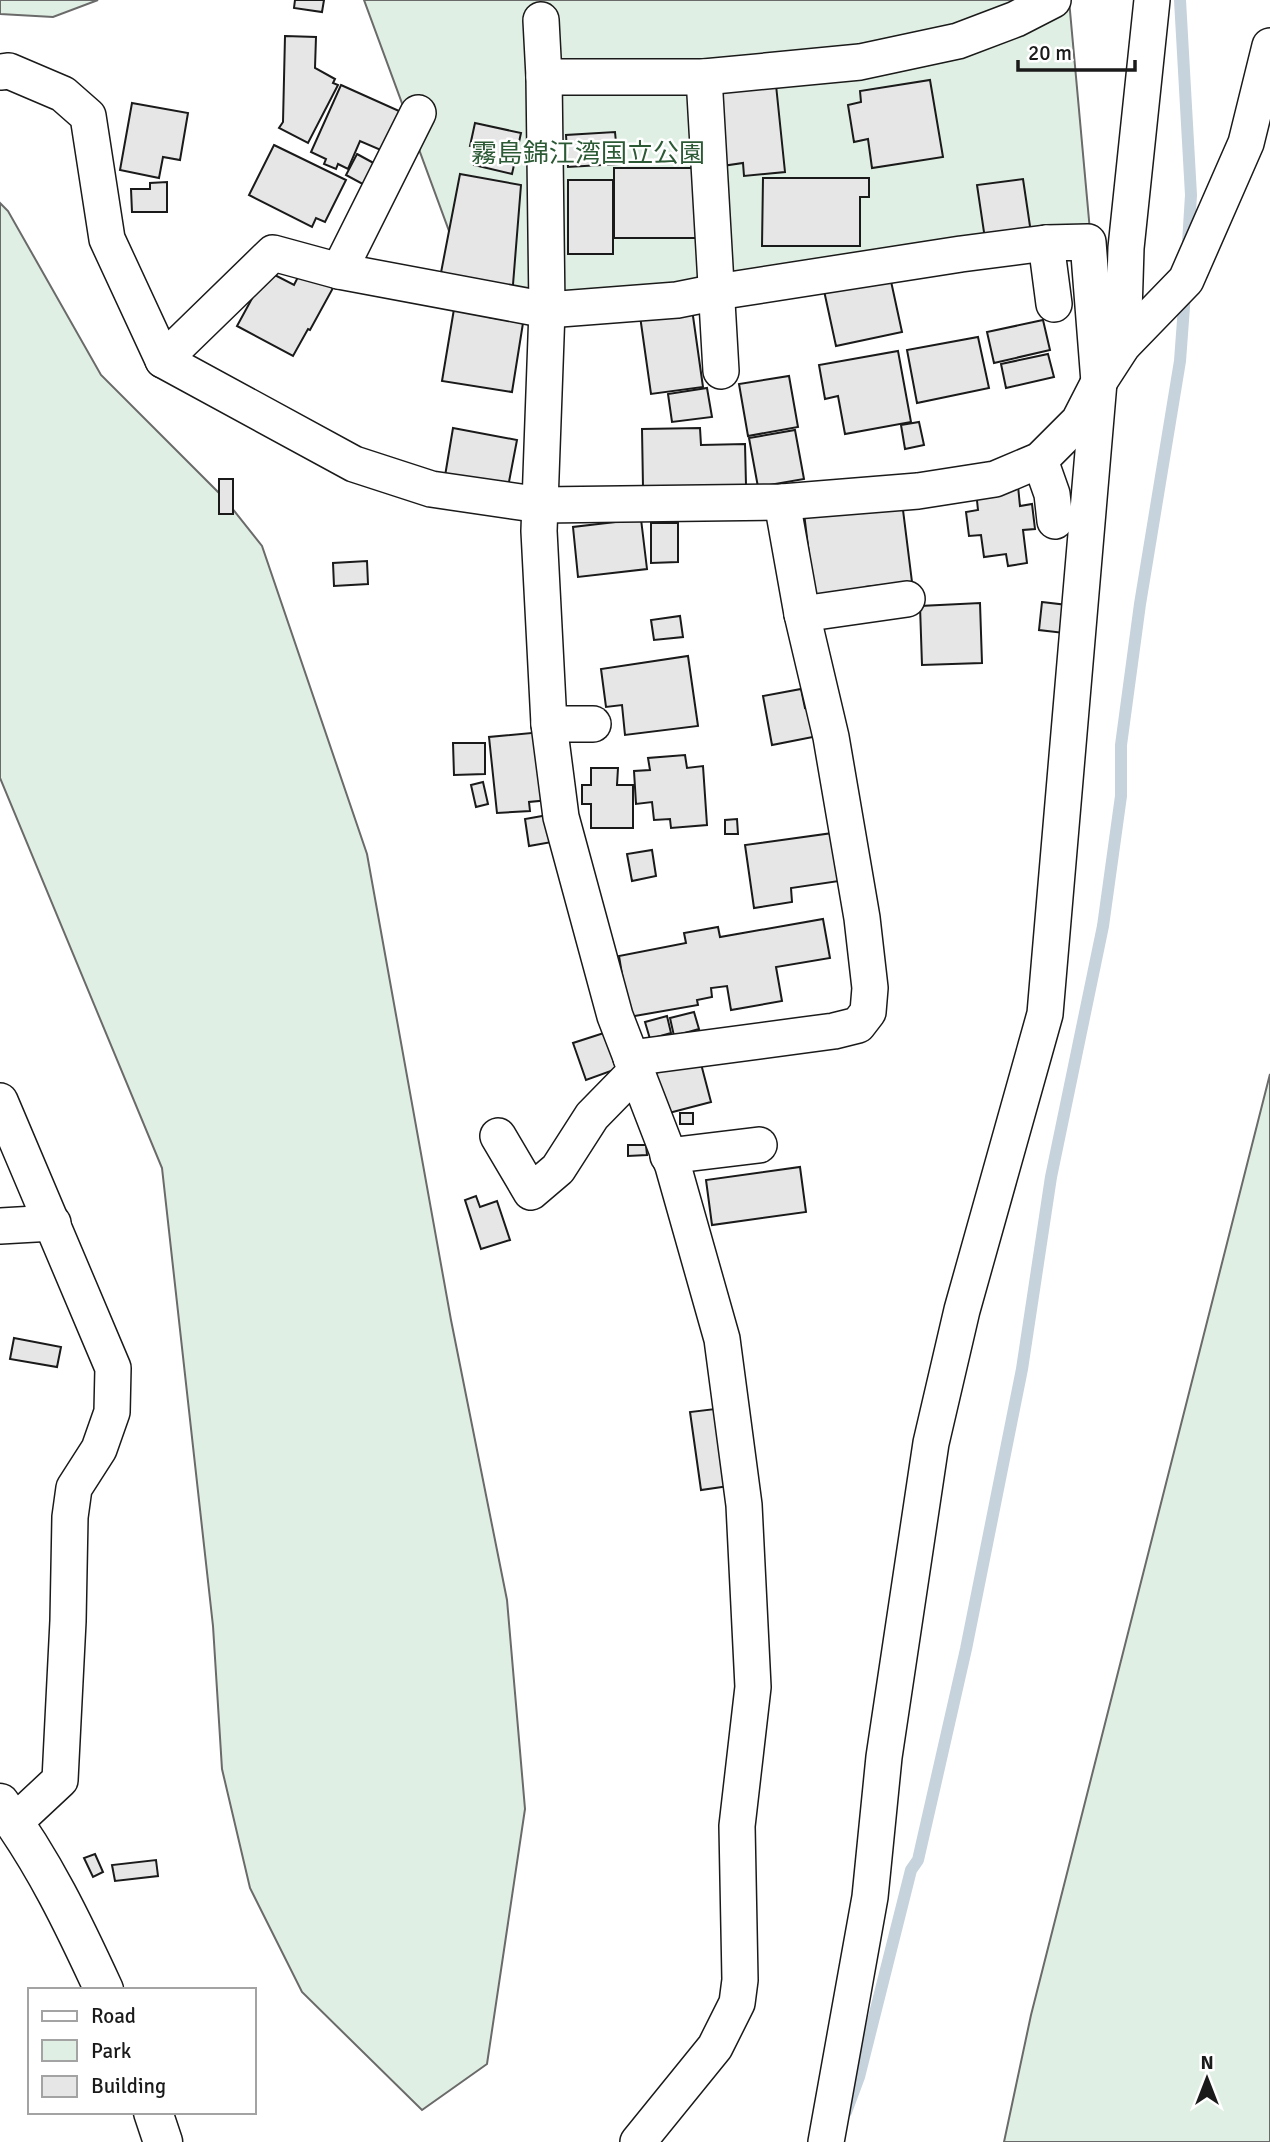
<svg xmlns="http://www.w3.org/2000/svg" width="1270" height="2142" font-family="Signika,'Noto Sans JP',sans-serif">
  <rect width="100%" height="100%" fill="#fff"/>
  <g fill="#e0efe3" stroke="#6a6a6a" stroke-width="2">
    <path d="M0 0H98L53 17 0 14Z"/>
    <path d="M364 0H1069L1090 231 484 326Z"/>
    <path d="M0 203 8 211 101 375 224 498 262 546 367 854 451 1320 507 1600 525 1809 487 2064 422 2110 302 1992 250 1888 222 1769 213 1626 162 1168 0 778Z"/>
    <path d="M1270 1074V2142H1004L1031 2015Z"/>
  </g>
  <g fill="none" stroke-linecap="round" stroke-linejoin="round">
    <g stroke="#c6d2dc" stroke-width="12">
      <path d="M1180 0 1191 195 1188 243"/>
      <path d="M846 2112 859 2077 911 1870 918 1860 966 1649 1022 1369 1051 1177 1103 926 1121 796V745L1140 604 1180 361 1185 293"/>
    </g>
  </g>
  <g fill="#e6e6e6" stroke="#1a1a1a" stroke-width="2">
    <path d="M295 0H324L322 12 294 8Z"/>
    <path d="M285 36 316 37 315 68 335 79 333 83 338 85 308 143 279 128 283 122Z"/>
    <path d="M930 80 943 157 872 168 868 139 854 142 848 105 861 102 860 91Z"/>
    <path d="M341 85 408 115 390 154 360 141 348 169 338 164 336 169 324 164 326 159 311 152Z"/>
    <path d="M776 85 785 172 744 176 743 163 722 166 714 91Z"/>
    <path d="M132 103 188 113 180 160 163 157 159 178 120 170Z"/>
    <path d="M475 123 521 133 512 174 474 165 478 147 470 146Z"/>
    <path d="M615 132 618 164 568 167 566 135Z"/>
    <path d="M274 145 346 180 325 222 316 218 312 227 249 195Z"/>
    <path d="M357 154 381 167 370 188 346 175Z"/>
    <rect x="614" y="168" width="87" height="70"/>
    <path d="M460 174 521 185 512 297 439 283Z"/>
    <path d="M763 178H869V197H860V246H762Z"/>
    <path d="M1023 179 1031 233 985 239 977 185Z"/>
    <rect x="568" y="180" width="45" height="74"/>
    <path d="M167 182V212H132L131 189H150V183Z"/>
    <path d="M267 271 294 285 301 271 333 288 310 330 308 329 293 356 237 326Z"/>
    <path d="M889 272 902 332 836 346 823 286Z"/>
    <path d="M455 303 490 309 488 317 523 323 512 392 442 381Z"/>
    <path d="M692 309 703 387 651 394 640 316Z"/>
    <path d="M1043 320 1050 350 994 363 987 332Z"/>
    <path d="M978 337 989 388 917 403 907 350Z"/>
    <path d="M898 351 911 422 845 434 838 396 825 399 819 365Z"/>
    <path d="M1048 354 1054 377 1006 388 1001 364Z"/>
    <path d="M789 376 798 427 748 436 739 384Z"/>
    <path d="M707 388 712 417 672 422 668 394Z"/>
    <path d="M919 422 924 445 905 449 901 425Z"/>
    <path d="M453 428 517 440 508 487 445 476Z"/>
    <path d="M700 428 701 445 745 444 746 485 643 487 642 429Z"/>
    <path d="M795 430 804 479 758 487 749 438Z"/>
    <rect x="219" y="479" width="14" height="35"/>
    <path d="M1018 486 1020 506 1032 504 1035 529 1023 530 1027 563 1008 566 1006 554 984 557 981 535 969 536 966 512 978 510 976 491Z"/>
    <path d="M902 502 912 582 866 587 868 599 815 604 804 513Z"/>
    <path d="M641 519 647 569 578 577 573 527Z"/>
    <path d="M651 523H678V562L651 563Z"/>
    <path d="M367 561 368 584 334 586 333 563Z"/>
    <path d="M1042 602 1067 605 1064 633 1039 630Z"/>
    <path d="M980 603 982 663 922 665 920 606Z"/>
    <path d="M680 616 683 637 654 640 651 620Z"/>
    <path d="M688 656 698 726 625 735 622 705 606 707 601 669Z"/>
    <path d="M801 689 805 708 818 706 823 735 772 745 763 696Z"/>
    <path d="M542 732 549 800 529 802 530 811 497 813 489 737Z"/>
    <path d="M453 743H485V774L454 775Z"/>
    <path d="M685 755 687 768 703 766 707 825 671 828 670 819 654 820 652 802 636 804 634 771 650 770 648 758Z"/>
    <path d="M591 768H618L617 785H633V828H591V804H582V785H591Z"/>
    <path d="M483 782 488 804 476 807 471 785Z"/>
    <path d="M548 815 552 842 529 846 525 819Z"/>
    <path d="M737 819 738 834H725V820Z"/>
    <path d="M840 832 846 880 791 888 792 902 754 908 745 845Z"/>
    <path d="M652 850 656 876 632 881 627 854Z"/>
    <path d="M823 919 830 958 776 967 782 1001 731 1010 727 986 711 988 712 997 697 1000 698 1005 629 1017 619 956 686 943 684 933 718 927 720 937Z"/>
    <path d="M694 1012 699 1029 674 1036 670 1018Z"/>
    <path d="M667 1016 671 1033 650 1039 645 1022Z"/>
    <path d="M610 1031 622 1067 586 1080 573 1043Z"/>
    <path d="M700 1060 711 1102 665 1114 655 1073Z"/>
    <rect x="680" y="1113" width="13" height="11"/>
    <path d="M628 1145H646L647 1155 628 1156Z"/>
    <path d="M800 1167 806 1212 712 1225 706 1180Z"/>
    <path d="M476 1196 480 1207 497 1201 510 1240 481 1249 465 1200Z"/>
    <path d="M14 1338 61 1347 57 1367 10 1359Z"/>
    <path d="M715 1409 736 1485 701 1490 690 1412Z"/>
    <path d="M95 1854 103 1872 93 1877 84 1858Z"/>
    <path d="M156 1860 158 1876 115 1881 112 1865Z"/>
  </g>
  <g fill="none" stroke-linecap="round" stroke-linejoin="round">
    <g stroke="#1a1a1a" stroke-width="38">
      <g id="minor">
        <path d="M541 20 544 77"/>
        <path d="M0 72 9 71 63 94 88 116 107 239 163 360 354 464 431 489 541 505 782 502 918 491 995 479 1040 460 1079 421 1099 382 1123 345 1186 280 1246 143 1270 46"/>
        <path d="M704 77 721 371"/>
        <path d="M1046 243 1054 304"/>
        <path d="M339 271 418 113"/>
        <path d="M1123 345 1126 248 1152 0"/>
        <path d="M163 360 273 253 339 271 547 310 677 300 717 292 961 254 1046 243 1088 242 1099 382 1045 1014 962 1310 931 1443 884 1757 870 1897 826 2142"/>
        <path d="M1040 460 1052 494 1055 521"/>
        <path d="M802 614 907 599"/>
        <path d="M549 724H593"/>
        <path d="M631 1058 834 1031 858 1025 868 1012 870 988 862 918 831 737 802 614 782 502"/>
        <path d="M0 1101 113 1368 112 1412 99 1449 74 1488 70 1517 68 1621 60 1780 15 1822"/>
        <path d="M498 1136 531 1192 558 1169 592 1116 636 1071"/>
        <path d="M668 1156 759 1145"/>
        <path d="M0 1226 53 1223"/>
        <path d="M638 2142 715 2047 737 2003 740 1980 737 1826 753 1687 744 1505 722 1339 673 1166 615 1016 561 817 549 724 539 531 547 310 544 77H704L860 62 958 41 1016 19 1053 0"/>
      </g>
    </g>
    <g stroke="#1a1a1a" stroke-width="41">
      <g id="primary">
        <path d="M0 1803C43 1860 74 1925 104 1990"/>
        <path d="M153 2112 163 2142"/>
      </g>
    </g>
    <use href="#minor" stroke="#fff" stroke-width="35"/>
    <use href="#primary" stroke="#fff" stroke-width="38"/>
  </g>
  <g text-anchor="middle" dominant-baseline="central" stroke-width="5" stroke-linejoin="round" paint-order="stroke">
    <g font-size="26" fill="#2b5a34" stroke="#fff">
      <text x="588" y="154">霧島錦江湾国立公園</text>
    </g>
  </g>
  <rect x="28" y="1988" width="228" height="126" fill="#ffffff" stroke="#a3a3a3" stroke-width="2"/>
  <rect x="42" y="2011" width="35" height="10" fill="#ffffff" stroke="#a3a3a3" stroke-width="2"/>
  <text x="91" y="2023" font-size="21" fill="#1a1a1a">Road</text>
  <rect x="42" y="2040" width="35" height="21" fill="#e0efe3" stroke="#a3a3a3" stroke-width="2"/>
  <text x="91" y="2058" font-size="21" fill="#1a1a1a">Park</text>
  <rect x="42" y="2076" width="35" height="21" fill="#e6e6e6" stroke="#a3a3a3" stroke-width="2"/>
  <text x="91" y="2093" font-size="21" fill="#1a1a1a">Building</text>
  <g transform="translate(1207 2079)" stroke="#ffffff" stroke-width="5" paint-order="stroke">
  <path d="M0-5L12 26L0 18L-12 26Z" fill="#1a1a1a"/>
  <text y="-10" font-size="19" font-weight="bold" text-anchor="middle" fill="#1a1a1a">N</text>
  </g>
  <path d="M1018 60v10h117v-10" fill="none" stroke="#1a1a1a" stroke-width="3.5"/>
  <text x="1028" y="60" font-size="21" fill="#1a1a1a" stroke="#ffffff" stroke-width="5" paint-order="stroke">20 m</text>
</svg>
